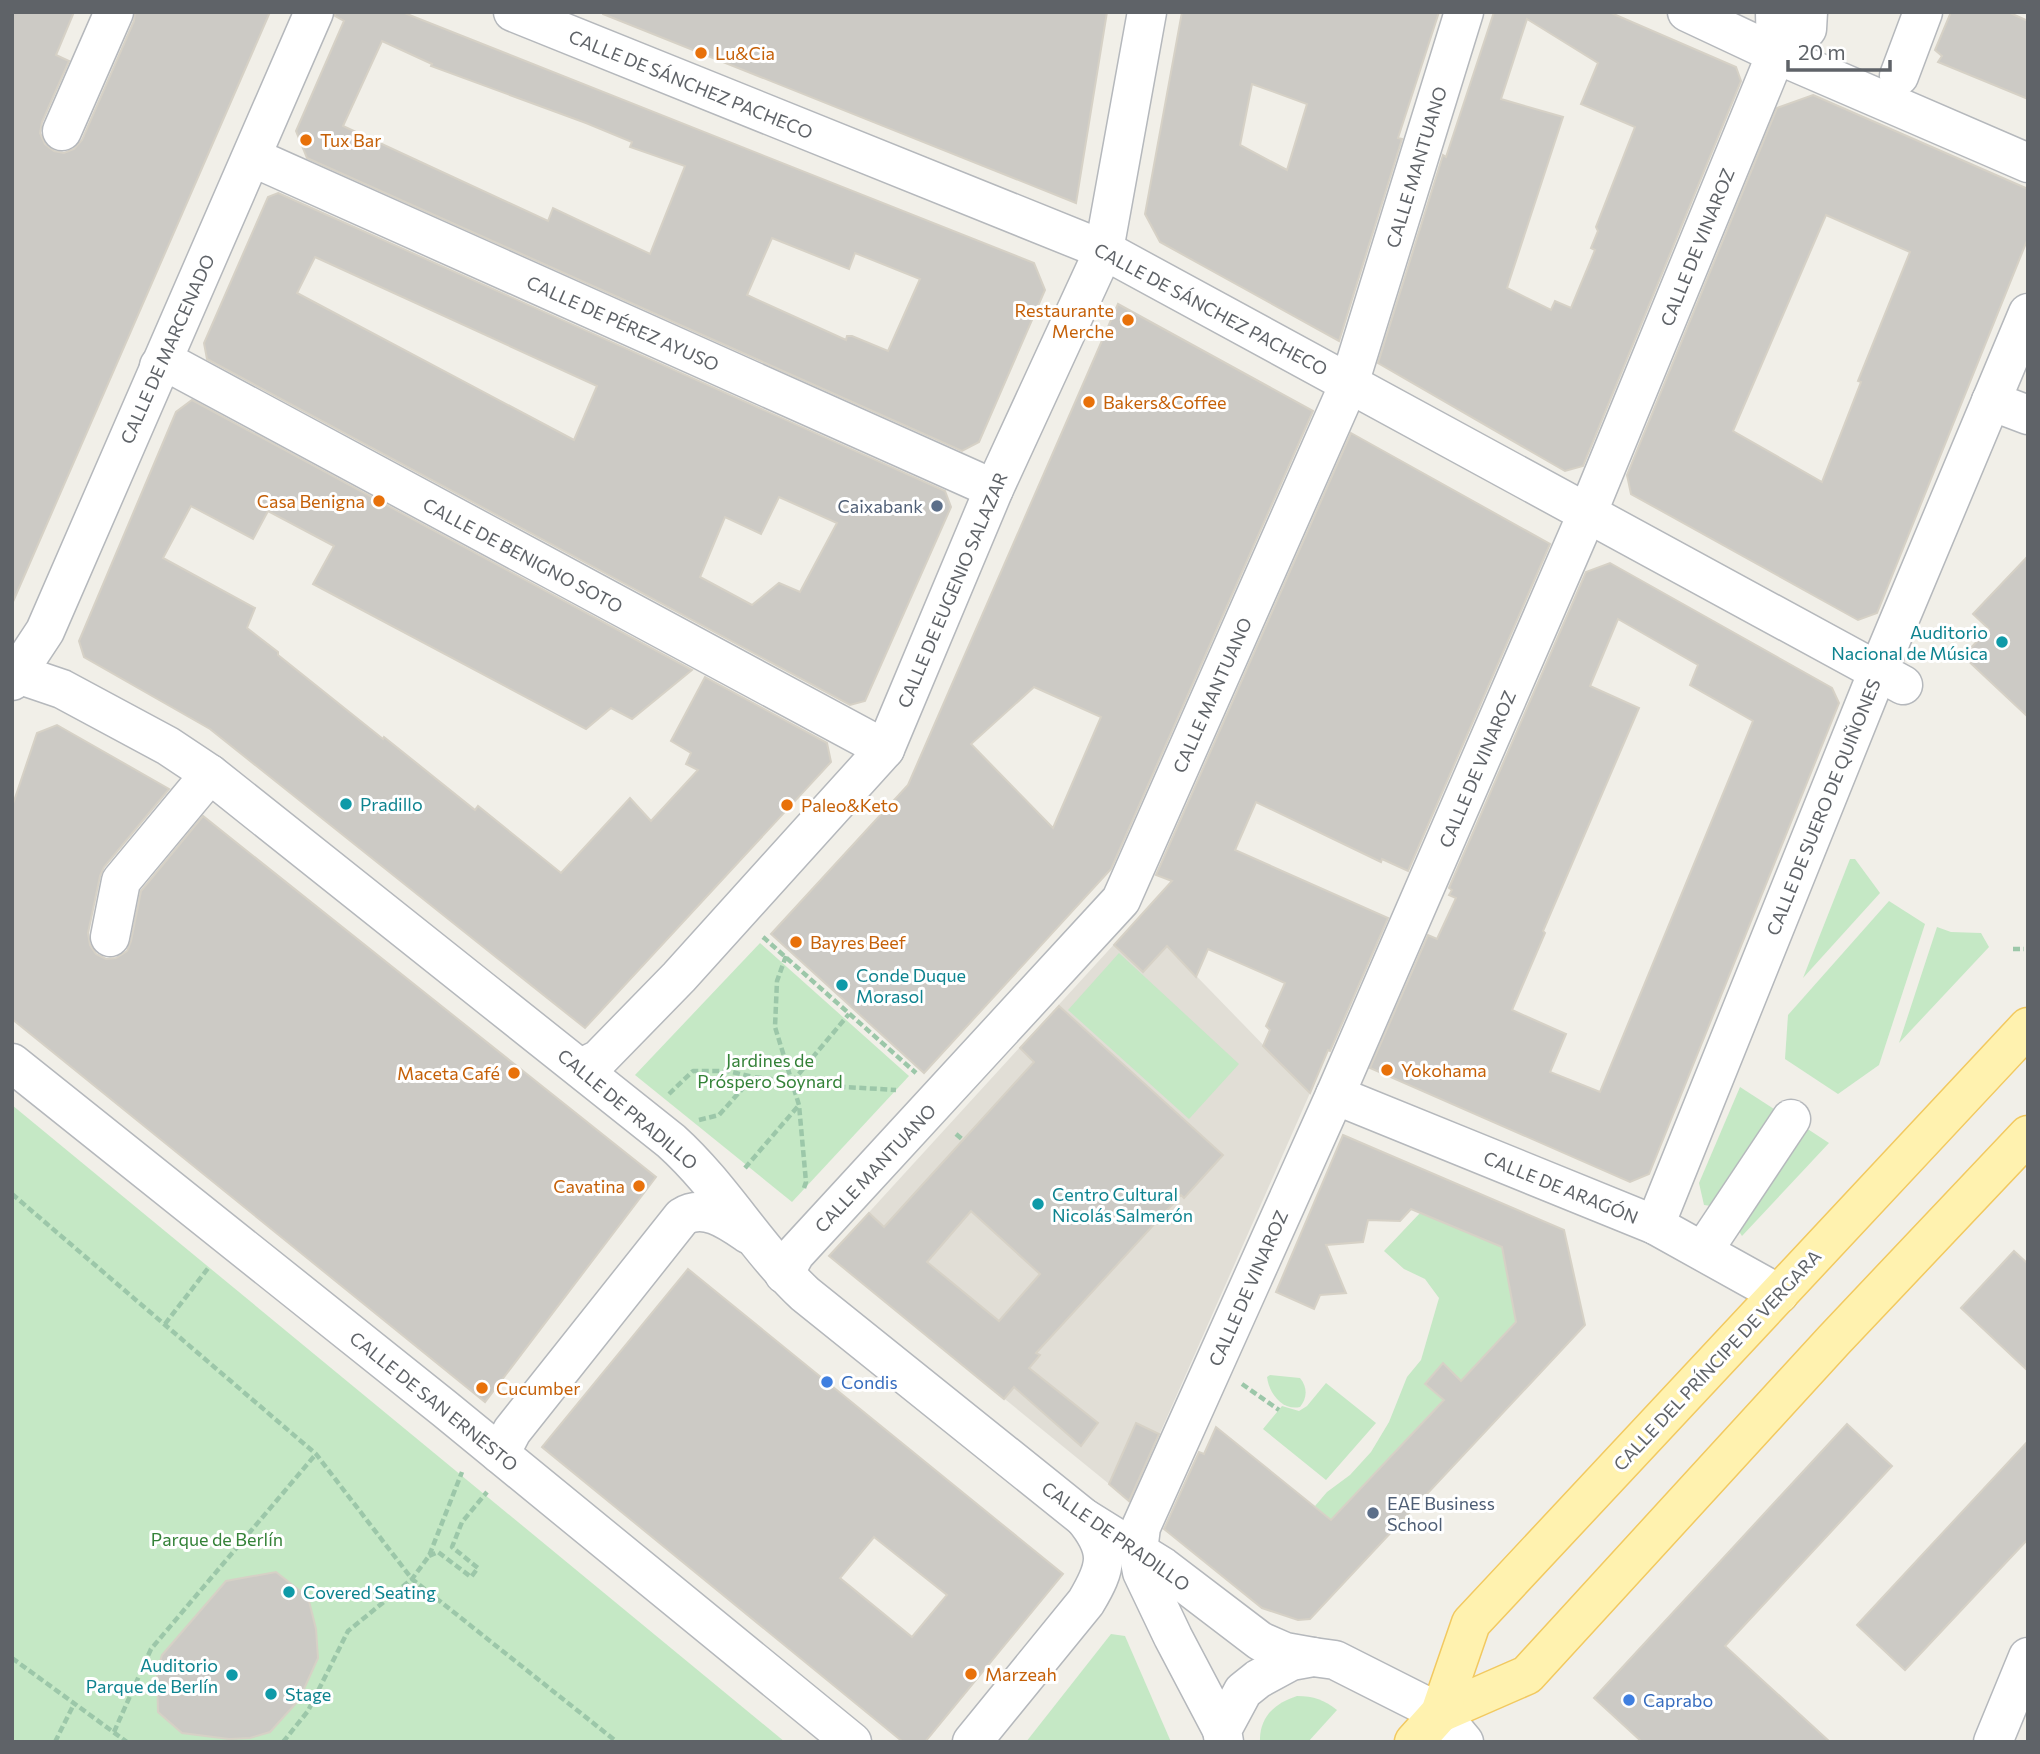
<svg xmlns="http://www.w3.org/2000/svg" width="2040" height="1754" font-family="Commissioner,sans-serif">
  <rect width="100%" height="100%" fill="#f1efe8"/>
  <path fill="#e1ded6" d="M1139 917 1310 1093 1130 1501 829 1256Z"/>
  <g fill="#c5e8c5">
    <path d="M1850 859H1855L1880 893 1803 978Z"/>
    <path d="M1889 901 1925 924 1879 1065 1838 1094 1785 1059 1788 1015Z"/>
    <path d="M1937 927 1951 932 1981 933 1989 947 1899 1043Z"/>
    <path d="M760 943 909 1076 792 1202 635 1075Z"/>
    <path d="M1119 953 1239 1064 1189 1119 1068 1010Z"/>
    <path d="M1740 1087 1774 1109 1711 1206 1704 1205 1699 1183Z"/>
    <path d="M12 1105 785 1742H12Z"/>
    <path d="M1800 1124 1829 1143 1742 1236 1738 1230Z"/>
    <path d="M1420 1213 1502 1247 1516 1322 1331 1520 1315 1506 1327 1492 1350 1475 1371 1452 1389 1422 1407 1377 1421 1360 1439 1298 1425 1279 1404 1269 1384 1251Z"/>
    <path d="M1270 1375 1300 1378C1308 1388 1307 1398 1300 1407 1282 1411 1269 1393 1267 1377Z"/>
    <path d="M1326 1383 1376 1423 1326 1480 1263 1429 1282 1406 1299 1411 1307 1406Z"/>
    <path d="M1111 1634 1125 1636 1171 1742H1026Z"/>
    <path d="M1297 1696C1314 1696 1324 1700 1337 1710L1308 1742H1260C1259 1717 1275 1703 1297 1696Z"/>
  </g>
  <g fill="#cccac5" stroke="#d6d1c6" stroke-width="2" fill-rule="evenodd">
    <path d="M12 12H74L56 55 69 61 42 122 40 133 45 144 54 151 64 153 74 149 82 140 134 21 135 12H270L12 604Z"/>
    <path d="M335 12H402L1034 263 1045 290 979 442 962 451 307 158 296 131 344 21 335 16ZM382 41 432 64 431 66 586 123 632 142 630 147 685 166 650 254 553 208 548 221 343 126ZM772 238 849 269 855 253 920 279 888 351 852 336H847L846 340 747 295Z"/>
    <path d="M603 12H1107L1076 203 603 14Z"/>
    <path d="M1182 12H1439L1398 138 1402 139 1339 341 1160 242 1145 214ZM1252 84 1307 104 1287 170 1240 145Z"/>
    <path d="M1494 12H1609L1736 67 1741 81 1583 466 1565 471 1378 363 1443 155 1446 157ZM1527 19 1598 63 1581 104 1635 127 1596 227 1598 231 1591 248 1595 250 1571 308 1555 301 1551 310 1507 288 1563 117 1501 99Z"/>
    <path d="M1951 12H2008L2028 21V99L1938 62 1942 56 1935 50Z"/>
    <path d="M1813 95 2028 189V238L1877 613 1858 620 1631 494 1627 475 1777 108ZM1826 215 1910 252 1858 381 1861 382 1822 482 1733 431Z"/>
    <path d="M278 193 945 491 951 507 865 701 850 705 207 359 204 343 268 197ZM315 257 597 386 574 440 297 293ZM779 497 837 523 800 592 779 583 752 605 700 577 725 517 761 534Z"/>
    <path d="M1118 304 1313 411 1111 869 924 1073 771 934 908 785ZM1034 687 1101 717 1053 828 971 744Z"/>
    <path d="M192 400 692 670 632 719 611 708 586 729 313 584 334 546 268 511 253 539 191 506 163 558 255 608 247 628 278 652V655L383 739 384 737 475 810 478 806 561 873 630 798 651 821 698 770 686 764 691 753 671 741 705 677 827 743 831 762 585 1028 210 729 84 657 79 641 176 412Z"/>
    <path d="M1351 433 1550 544 1408 871 1382 859 1381 862 1256 802 1235 850 1388 918 1330 1051 1328 1050 1310 1093 1263 1046 1270 1030 1266 1026 1285 983 1208 949 1196 977 1167 946 1143 972 1114 945 1172 881 1156 875Z"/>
    <path d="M2028 556V717L1963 656 1989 629 1973 614Z"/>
    <path d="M1610 563 1832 688 1839 703 1649 1174 1630 1182 1370 1068 1428 935 1437 939 1456 898 1449 895 1452 890 1449 888 1586 572ZM1618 619 1698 665 1690 685 1753 721 1600 1092 1550 1072 1566 1034 1512 1010 1545 933 1543 931 1639 708 1590 686Z"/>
    <path d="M57 725 169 789 104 867 100 876 88 933 90 945 96 954 106 959 116 958 127 951 131 941 141 891 203 816 656 1177 485 1402 12 1019V807L37 733Z"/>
    <path d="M1059 1006 1223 1155 1184 1198 1181 1195 1036 1353 1040 1355 1029 1368 1098 1423 1081 1446 1014 1387 1004 1399 829 1256 869 1213 884 1227 1034 1062 1020 1048ZM971 1211 1040 1274 999 1321 927 1262Z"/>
    <path d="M1343 1135 1564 1230 1585 1325 1310 1619 1298 1620 1262 1608 1164 1529 1199 1452 1204 1454 1216 1427 1331 1520 1444 1400 1425 1384 1443 1363 1461 1381 1516 1322 1502 1247 1411 1209 1400 1221 1368 1220 1363 1242 1326 1245 1346 1293 1320 1295 1314 1309 1276 1292Z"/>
    <path d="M2014 1251 2028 1264V1371L1961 1308Z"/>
    <path d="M688 1269 1063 1574 925 1742H903L542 1447ZM874 1537 947 1595 912 1637 840 1578Z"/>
    <path d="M1136 1423 1159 1434 1129 1501 1109 1484Z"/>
    <path d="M1847 1424 1892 1466 1725 1646 1830 1742H1642L1594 1698Z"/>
    <path d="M2028 1441V1539L1905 1670 1857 1625Z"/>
    <path d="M276 1572 308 1597 316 1629 318 1658 299 1700 270 1732 250 1738 229 1739 182 1733 158 1712 157 1672 162 1655 226 1581Z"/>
  </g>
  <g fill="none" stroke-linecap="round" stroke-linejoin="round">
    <g stroke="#b5b8bc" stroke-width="41">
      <g id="minor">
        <path d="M513 12 1104 250 1903 685"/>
        <path d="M1687 12 1785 58 2028 163"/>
        <path d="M1801 27 1807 29 1808 12"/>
        <path d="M1899 76 1923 12"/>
        <path d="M62 131 114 12"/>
        <path d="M252 157 994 489"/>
        <path d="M159 366 178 368 885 749"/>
        <path d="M1991 401 2028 415"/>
        <path d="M12 672 62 689 168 746 210 774 671 1141C722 1187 755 1247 805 1294L1084 1518 1163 1567 1260 1641 1285 1652 1313 1657"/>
        <path d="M12 681 45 631 314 12"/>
        <path d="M110 937 121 881 210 774"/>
        <path d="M12 1063 445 1409 852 1742"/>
        <path d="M581 1068 599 1059 679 977 885 749 994 489 1104 250 1147 12"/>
        <path d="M1335 1095 1655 1225 1779 1294"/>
        <path d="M1655 1225 1878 671 2028 313"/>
        <path d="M1703 1251 1791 1119"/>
        <path d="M784 1274 795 1254 1121 900 1349 384 1464 12"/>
        <path d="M500 1454 512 1431 682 1217C704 1203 729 1221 748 1234"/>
        <path d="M1222 1730 1173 1637 1142 1572 1138 1551 1141 1527 1335 1095 1587 514 1776 54 1775 12"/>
        <path d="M972 1742 1086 1602C1107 1567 1111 1551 1084 1518"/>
        <path d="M1224 1742 1222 1730 1243 1691 1258 1679 1291 1661 1313 1657 1335 1660 1440 1713 1464 1742"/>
        <path d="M1993 1742 2028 1657"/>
      </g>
    </g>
    <g stroke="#f2c960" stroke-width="41">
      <g id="major">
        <path d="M1440 1713 1527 1675 1834 1340 2028 1135"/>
        <path d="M1414 1742 1440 1713 1471 1623 2028 1027"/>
      </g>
    </g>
    <g stroke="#9cc7a9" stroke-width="4.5" stroke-dasharray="7 3.5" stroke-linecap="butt">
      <path d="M763 937 916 1073"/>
      <path d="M2013 949H2024"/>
      <path d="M786 956 777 981 775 1027 799 1105 806 1182 804 1188"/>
      <path d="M792 1082 849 1014"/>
      <path d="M669 1094 693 1071H728L753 1077"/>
      <path d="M699 1120 719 1115 753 1077 828 1086 896 1090"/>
      <path d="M956 1134 963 1140"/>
      <path d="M745 1168 799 1105"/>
      <path d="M12 1194 316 1454 412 1579 617 1742"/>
      <path d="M165 1324 209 1267"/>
      <path d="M1242 1384 1279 1410"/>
      <path d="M429 1556 438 1552 471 1577 478 1568 452 1547 462 1522 487 1492"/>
      <path d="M12 1658 127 1742"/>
      <path d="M114 1732 151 1649 316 1454"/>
      <path d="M55 1742 74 1704"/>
      <path d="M283 1742 308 1711 348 1631 412 1579 429 1556 462 1472"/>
    </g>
    <use href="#minor" stroke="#fff" stroke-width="38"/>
    <use href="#major" stroke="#fff2af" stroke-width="38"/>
  </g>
  <g fill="#e8710a" stroke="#fff" stroke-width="2.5">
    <circle cx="701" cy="53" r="7"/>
    <circle cx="306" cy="140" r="7"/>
    <circle cx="1128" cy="320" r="7"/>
    <circle cx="1089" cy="402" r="7"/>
    <circle cx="379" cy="501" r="7"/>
    <circle cx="787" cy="805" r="7"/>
    <circle cx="796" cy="942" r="7"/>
    <circle cx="1387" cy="1070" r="7"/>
    <circle cx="514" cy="1073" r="7"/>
    <circle cx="639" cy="1186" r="7"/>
    <circle cx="482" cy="1388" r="7"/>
    <circle cx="971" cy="1674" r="7"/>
  </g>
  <g fill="#5c6f8a" stroke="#fff" stroke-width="2.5">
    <circle cx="937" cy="506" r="7"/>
    <circle cx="1373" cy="1513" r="7"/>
  </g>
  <g fill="#0f9aa8" stroke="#fff" stroke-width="2.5">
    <circle cx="2002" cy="642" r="7"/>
    <circle cx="346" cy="804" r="7"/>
    <circle cx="842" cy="985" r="7"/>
    <circle cx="1038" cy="1204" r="7"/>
    <circle cx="289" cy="1592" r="7"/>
    <circle cx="232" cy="1675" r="7"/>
    <circle cx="271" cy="1694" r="7"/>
  </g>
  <g fill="#3f7fe0" stroke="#fff" stroke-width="2.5">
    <circle cx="827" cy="1382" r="7"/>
    <circle cx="1629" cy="1700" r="7"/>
  </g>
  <g text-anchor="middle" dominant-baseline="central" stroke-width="6" stroke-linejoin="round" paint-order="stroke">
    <g font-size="18" fill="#c56008" stroke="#fff" text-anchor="start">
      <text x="715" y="53">Lu&amp;Cia</text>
      <text x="320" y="140">Tux Bar</text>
      <text x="1114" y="310" text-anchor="end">Restaurante<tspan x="1114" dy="21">Merche</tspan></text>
      <text x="1103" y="402">Bakers&amp;Coffee</text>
      <text x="365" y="501" text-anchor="end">Casa Benigna</text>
      <text x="801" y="805">Paleo&amp;Keto</text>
      <text x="810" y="942">Bayres Beef</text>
      <text x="1401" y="1070">Yokohama</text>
      <text x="500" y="1073" text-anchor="end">Maceta Café</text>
      <text x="625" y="1186" text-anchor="end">Cavatina</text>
      <text x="496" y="1388">Cucumber</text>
      <text x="985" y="1674">Marzeah</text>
    </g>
    <g font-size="18" fill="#5f6368" stroke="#fff">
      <text transform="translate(691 84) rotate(22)">CALLE DE SÁNCHEZ PACHECO</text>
      <text transform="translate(1416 167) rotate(-73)">CALLE MANTUANO</text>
      <text transform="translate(1697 247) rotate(-68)">CALLE DE VINAROZ</text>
      <text transform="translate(1211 309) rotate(28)">CALLE DE SÁNCHEZ PACHECO</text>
      <text transform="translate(623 323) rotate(24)">CALLE DE PÉREZ AYUSO</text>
      <text transform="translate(167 349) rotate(-66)">CALLE DE MARCENADO</text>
      <text transform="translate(523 555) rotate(28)">CALLE DE BENIGNO SOTO</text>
      <text transform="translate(952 590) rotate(-67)">CALLE DE EUGENIO SALAZAR</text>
      <text transform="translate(1212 695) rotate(-66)">CALLE MANTUANO</text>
      <text transform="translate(1477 769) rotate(-67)">CALLE DE VINAROZ</text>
      <text transform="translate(1823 807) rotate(-68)">CALLE DE SUERO DE QUIÑONES</text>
      <text transform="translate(628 1109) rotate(40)">CALLE DE PRADILLO</text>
      <text transform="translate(875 1168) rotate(-47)">CALLE MANTUANO</text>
      <text transform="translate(1561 1187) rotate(22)">CALLE DE ARAGÓN</text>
      <text transform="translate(1248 1288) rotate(-66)">CALLE DE VINAROZ</text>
      <text transform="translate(1717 1360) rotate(-47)">CALLE DEL PRÍNCIPE DE VERGARA</text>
      <text transform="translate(434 1401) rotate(39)">CALLE DE SAN ERNESTO</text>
      <text transform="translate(1116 1536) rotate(35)">CALLE DE PRADILLO</text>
    </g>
    <g font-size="18" fill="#4e5e75" stroke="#fff" text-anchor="end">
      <text x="923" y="506">Caixabank</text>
      <text x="1387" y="1503" text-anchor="start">EAE Business<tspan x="1387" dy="21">School</tspan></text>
    </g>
    <g font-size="18" fill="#0d838f" stroke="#fff" text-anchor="start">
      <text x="1988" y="632" text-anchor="end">Auditorio<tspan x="1988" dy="21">Nacional de Música</tspan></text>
      <text x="360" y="804">Pradillo</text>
      <text x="856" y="975">Conde Duque<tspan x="856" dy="21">Morasol</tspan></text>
      <text x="1052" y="1194">Centro Cultural<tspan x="1052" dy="21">Nicolás Salmerón</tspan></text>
      <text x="303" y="1592">Covered Seating</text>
      <text x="218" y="1665" text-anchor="end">Auditorio<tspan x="218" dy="21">Parque de Berlín</tspan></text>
      <text x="285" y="1694">Stage</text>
    </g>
    <g font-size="18" fill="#348238" stroke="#fff">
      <text x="770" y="1060">Jardines de<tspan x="770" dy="21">Próspero Soynard</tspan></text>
      <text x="217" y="1539">Parque de Berlín</text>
    </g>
    <g font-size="18" fill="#366cbe" stroke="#fff" text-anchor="start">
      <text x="841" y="1382">Condis</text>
      <text x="1643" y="1700">Caprabo</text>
    </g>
  </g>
  <rect width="2040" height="1754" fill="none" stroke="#5f6368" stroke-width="28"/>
  <path d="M1788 60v10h102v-10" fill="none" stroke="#5f6368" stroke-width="3.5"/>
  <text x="1798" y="60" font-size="21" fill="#5f6368" stroke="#ffffff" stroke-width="5" paint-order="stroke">20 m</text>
</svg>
